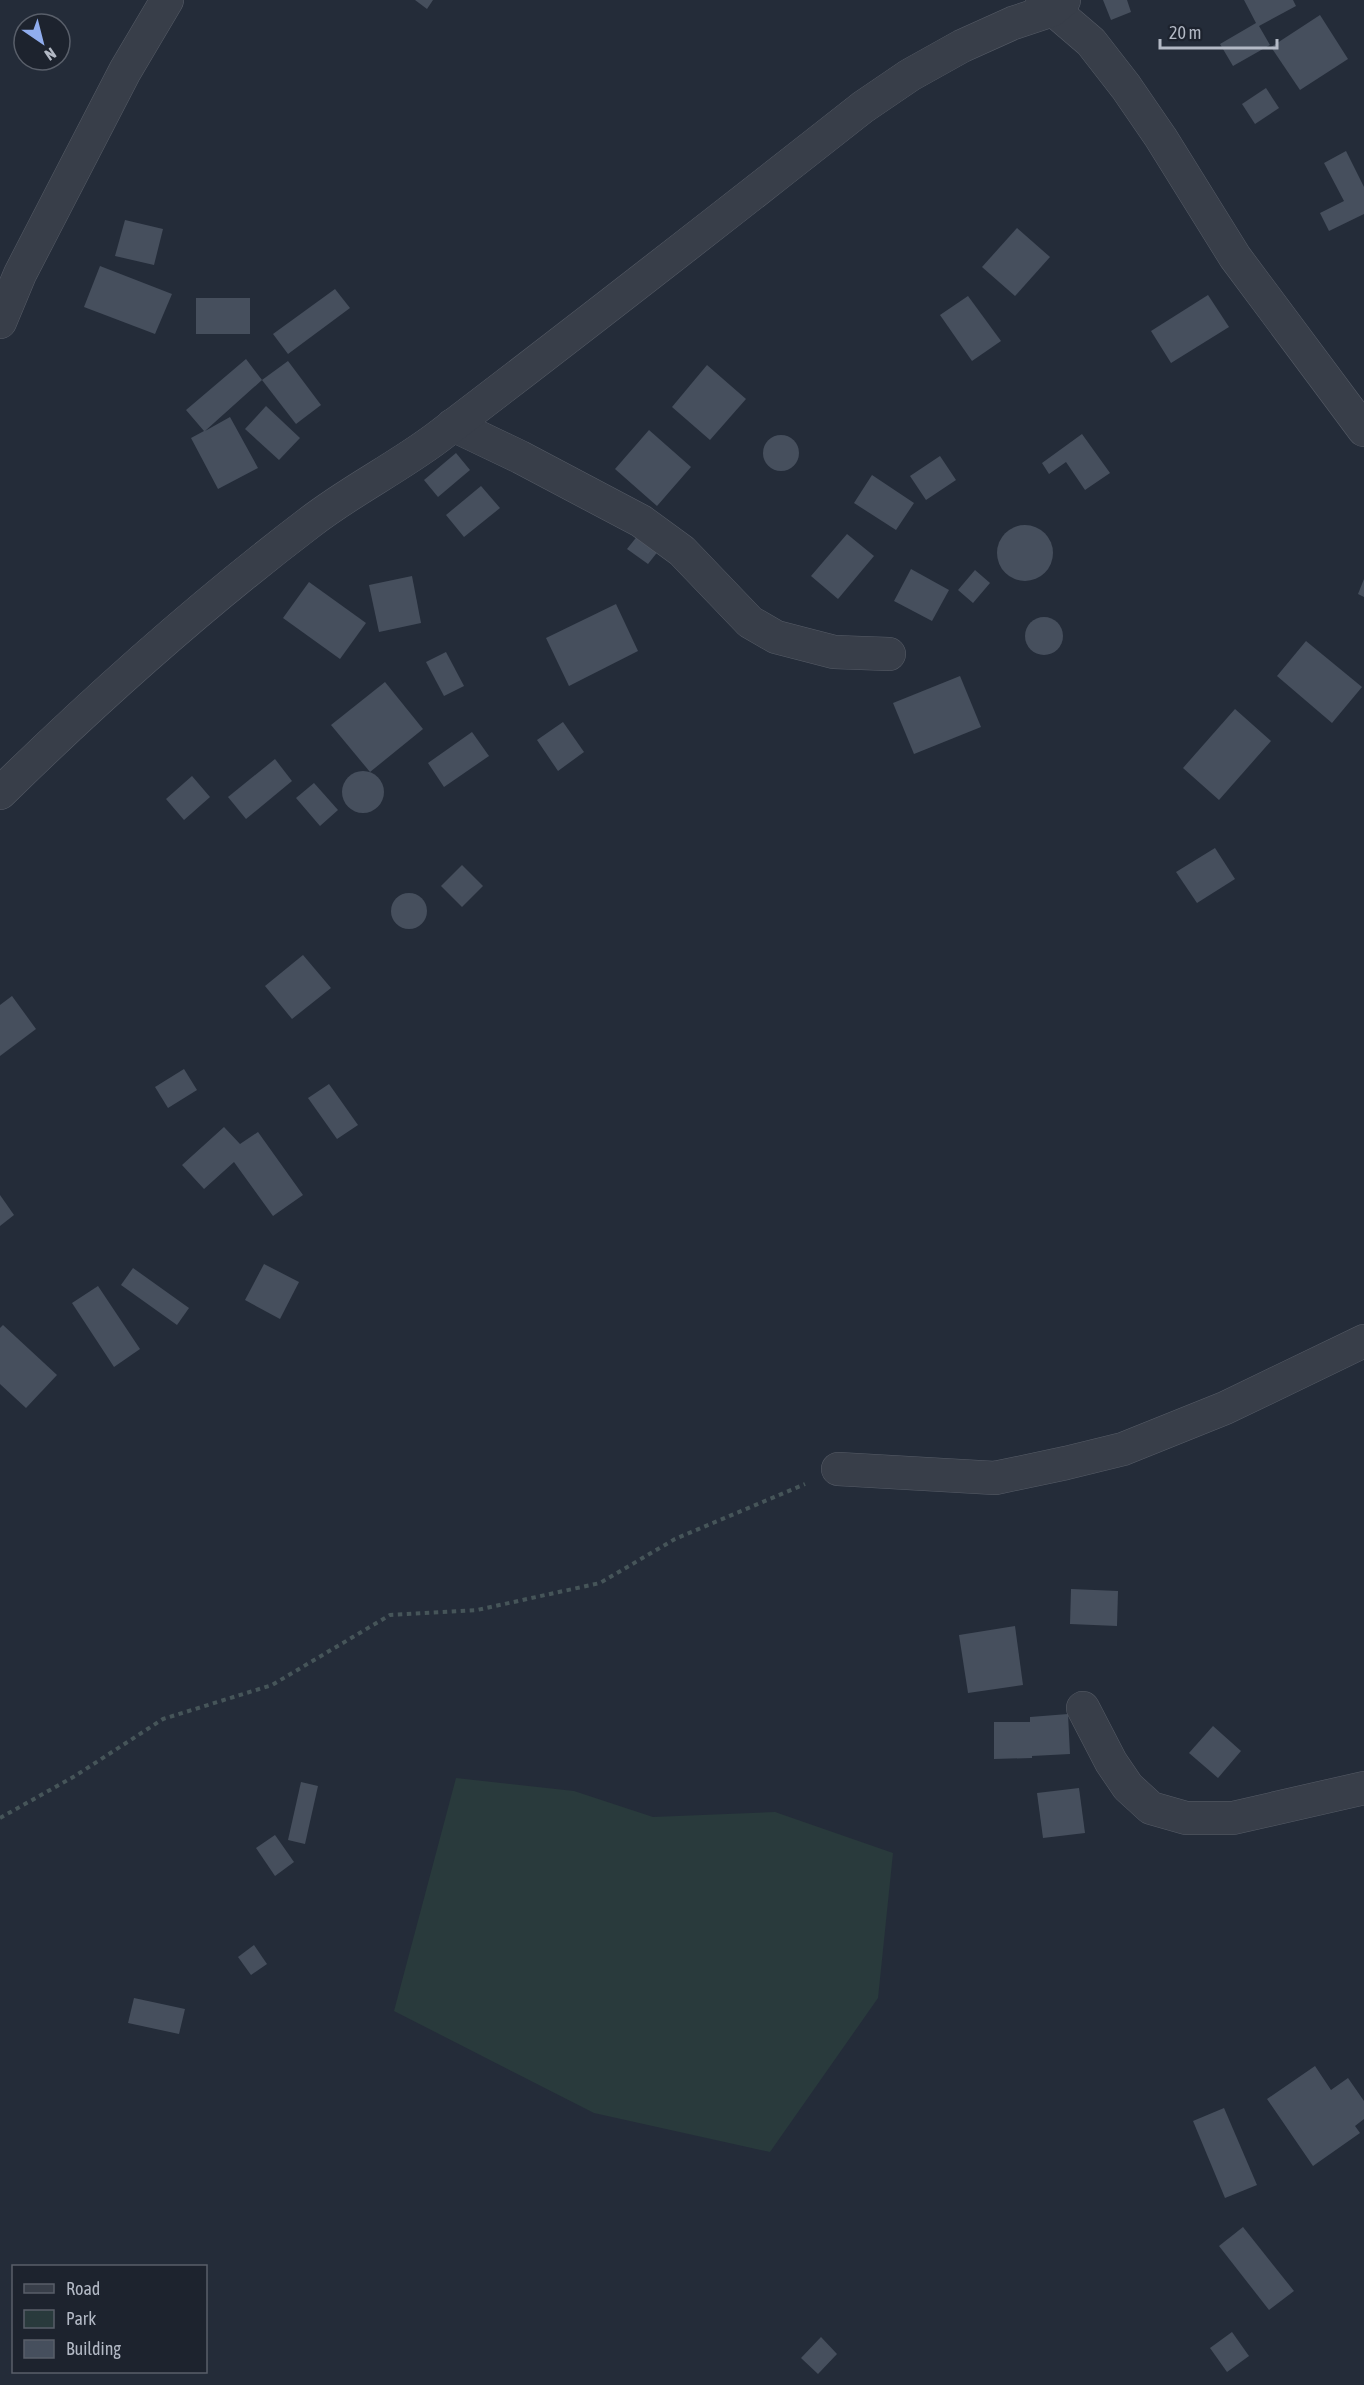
<svg xmlns="http://www.w3.org/2000/svg" width="1364" height="2385" font-family="'Asap Condensed',sans-serif">
  <rect width="100%" height="100%" fill="#242c39"/>
  <path fill="#293a3c" d="M456 1778 574 1791 653 1817 775 1812 893 1853 878 1998 770 2152 594 2113 394 2011Z"/>
  <g fill="#464f5d">
    <path d="M415 0H433L427 9Z"/>
    <path d="M1103 0H1127L1131 12 1111 20Z"/>
    <path d="M1244 0H1293L1296 6 1259 26 1270 45 1233 66 1220 44 1256 23Z"/>
    <path d="M1320 15 1348 59 1300 90 1271 47Z"/>
    <path d="M1266 88 1279 108 1255 124 1242 104Z"/>
    <path d="M1346 151 1364 187V214L1329 231 1320 213 1344 201 1324 163Z"/>
    <path d="M125 220 163 229 154 265 115 256Z"/>
    <path d="M1017 228 1050 257 1015 296 982 267Z"/>
    <path d="M100 266 172 294 155 334 84 307Z"/>
    <path d="M335 289 350 308 288 354 273 334Z"/>
    <path d="M1208 295 1229 327 1171 363 1151 331Z"/>
    <path d="M968 296 1001 341 972 361 940 315Z"/>
    <rect x="196" y="298" width="54" height="36"/>
    <path d="M246 359 262 380 205 431 230 417 258 468 218 489 191 438 204 431 186 410Z"/>
    <path d="M288 361 321 405 296 424 262 380Z"/>
    <path d="M707 365 746 399 710 440 672 407Z"/>
    <path d="M266 406 300 438 279 460 245 429Z"/>
    <path d="M649 430 691 467 657 506 615 469Z"/>
    <path d="M1082 434 1110 473 1085 490 1066 462 1049 474 1042 463Z"/>
    <circle cx="781" cy="453" r="18"/>
    <path d="M456 453 470 470 438 497 424 480Z"/>
    <path d="M940 456 956 480 926 500 910 476Z"/>
    <path d="M872 475 914 503 896 530 854 503Z"/>
    <path d="M481 486 500 508 464 537 446 515Z"/>
    <circle cx="1025" cy="553" r="28"/>
    <path d="M643 529 663 545 648 564 627 549Z"/>
    <path d="M847 534 874 556 838 599 811 576Z"/>
    <path d="M911 569 949 590 932 621 894 601Z"/>
    <path d="M975 570 990 583 973 603 958 590Z"/>
    <path d="M412 576 421 623 379 632 369 585Z"/>
    <path d="M1364 579V597L1358 594Z"/>
    <path d="M309 582 366 623 340 659 283 618Z"/>
    <path d="M616 604 638 651 569 686 546 638Z"/>
    <circle cx="1044" cy="636" r="19"/>
    <path d="M1306 641 1362 687 1332 723 1277 676Z"/>
    <path d="M446 652 464 686 444 696 426 662Z"/>
    <path d="M960 676 981 727 914 754 893 703Z"/>
    <path d="M385 682 423 729 370 772 331 725Z"/>
    <path d="M1235 709 1271 741 1219 800 1183 768Z"/>
    <path d="M563 722 584 752 558 771 537 740Z"/>
    <path d="M472 732 489 756 444 787 428 763Z"/>
    <path d="M275 759 292 781 246 819 228 797Z"/>
    <circle cx="363" cy="792" r="21"/>
    <path d="M192 776 210 797 184 820 166 799Z"/>
    <path d="M314 783 338 810 320 826 296 798Z"/>
    <path d="M1215 848 1235 879 1197 903 1176 872Z"/>
    <path d="M462 865 483 886 462 907 441 886Z"/>
    <circle cx="409" cy="911" r="18"/>
    <path d="M303 955 331 988 292 1019 265 986Z"/>
    <path d="M12 996 36 1029 0 1056V1005Z"/>
    <path d="M184 1069 197 1090 168 1108 155 1087Z"/>
    <path d="M329 1084 358 1125 337 1139 308 1098Z"/>
    <path d="M224 1127 240 1144 258 1132 303 1195 273 1216 234 1162 204 1189 182 1165Z"/>
    <path d="M0 1195 14 1215 0 1226Z"/>
    <path d="M264 1264 299 1282 280 1319 245 1300Z"/>
    <path d="M133 1268 189 1308 177 1325 121 1285Z"/>
    <path d="M98 1286 140 1349 114 1367 72 1303Z"/>
    <path d="M3 1325 57 1375 26 1408 0 1384V1328Z"/>
    <path d="M1071 1589 1118 1591 1117 1626 1070 1624Z"/>
    <path d="M1015 1626 1023 1685 968 1693 959 1635Z"/>
    <path d="M1068 1714 1070 1754 1032 1756V1758L994 1759V1722H1030V1717Z"/>
    <path d="M1213 1726 1241 1751 1218 1778 1189 1753Z"/>
    <path d="M301 1782 318 1786 305 1844 288 1840Z"/>
    <path d="M1079 1788 1085 1833 1043 1838 1037 1793Z"/>
    <path d="M275 1835 294 1862 275 1876 256 1848Z"/>
    <path d="M254 1945 267 1964 251 1975 238 1957Z"/>
    <path d="M134 1998 185 2009 179 2034 128 2023Z"/>
    <path d="M1315 2066 1331 2090 1348 2078 1364 2101V2119L1355 2126 1360 2133 1313 2166 1267 2099Z"/>
    <path d="M1224 2108 1257 2185 1225 2198 1193 2121Z"/>
    <path d="M1243 2227 1294 2291 1269 2310 1219 2246Z"/>
    <path d="M1232 2332 1249 2356 1227 2372 1210 2348Z"/>
    <path d="M821 2337 837 2354 818 2374 801 2358Z"/>
  </g>
  <g fill="none" stroke-linecap="round" stroke-linejoin="round">
    <g stroke="#565c67" stroke-width="34">
      <g id="minor">
        <path d="M1042 0 1091 42 1126 87 1161 138 1235 257 1364 430"/>
        <path d="M0 322 20 274 125 71 167 0"/>
        <path d="M453 425 520 457 641 521 682 551 750 622 776 637 834 652 889 654"/>
        <path d="M0 793C98 697 200 606 309 523 350 491 397 468 438 437 581 328 722 218 863 107L910 75 962 46 1013 23 1052 10 1064 0"/>
        <path d="M838 1469 995 1478 1066 1463 1123 1449 1225 1408 1364 1341"/>
        <path d="M1083 1708 1111 1762 1128 1787 1151 1808 1186 1818H1233L1364 1788"/>
      </g>
    </g>
    <path stroke="#465559" stroke-width="4" stroke-dasharray="4.5 4.5" stroke-linecap="butt" d="M0 1818 75 1776 163 1719 272 1685 390 1615 477 1610 600 1583 675 1539 805 1484"/>
    <use href="#minor" stroke="#383e49" stroke-width="33"/>
  </g>
  <rect x="12" y="2265" width="195" height="108" fill="#1d232e" stroke="#595f6a" stroke-width="1.5"/>
  <rect x="24" y="2284" width="30" height="9" fill="#383e49" stroke="#595f6a" stroke-width="1.5"/>
  <text x="66" y="2295" font-size="18" fill="#b3b9c5">Road</text>
  <rect x="24" y="2310" width="30" height="18" fill="#293a3c" stroke="#595f6a" stroke-width="1.5"/>
  <text x="66" y="2325" font-size="18" fill="#b3b9c5">Park</text>
  <rect x="24" y="2340" width="30" height="18" fill="#464f5d" stroke="#595f6a" stroke-width="1.5"/>
  <text x="66" y="2355" font-size="18" fill="#b3b9c5">Building</text>
  <g transform="translate(42 42) rotate(145)"><circle r="28" fill="#1d232e" stroke="#595f6a" stroke-width="1.5"/>
  <path d="M0-4.5L10 22L0 15L-10 22Z" fill="#90adee"/>
  <text y="-9" font-size="16" font-weight="bold" text-anchor="middle" fill="#b3b9c5">N</text>
  </g>
  <path d="M1160 39v9h117v-9" fill="none" stroke="#b3b9c5" stroke-width="3"/>
  <text x="1169" y="39" font-size="18" fill="#b3b9c5" stroke="#1d232e" stroke-width="4.5" paint-order="stroke">20 m</text>
</svg>
